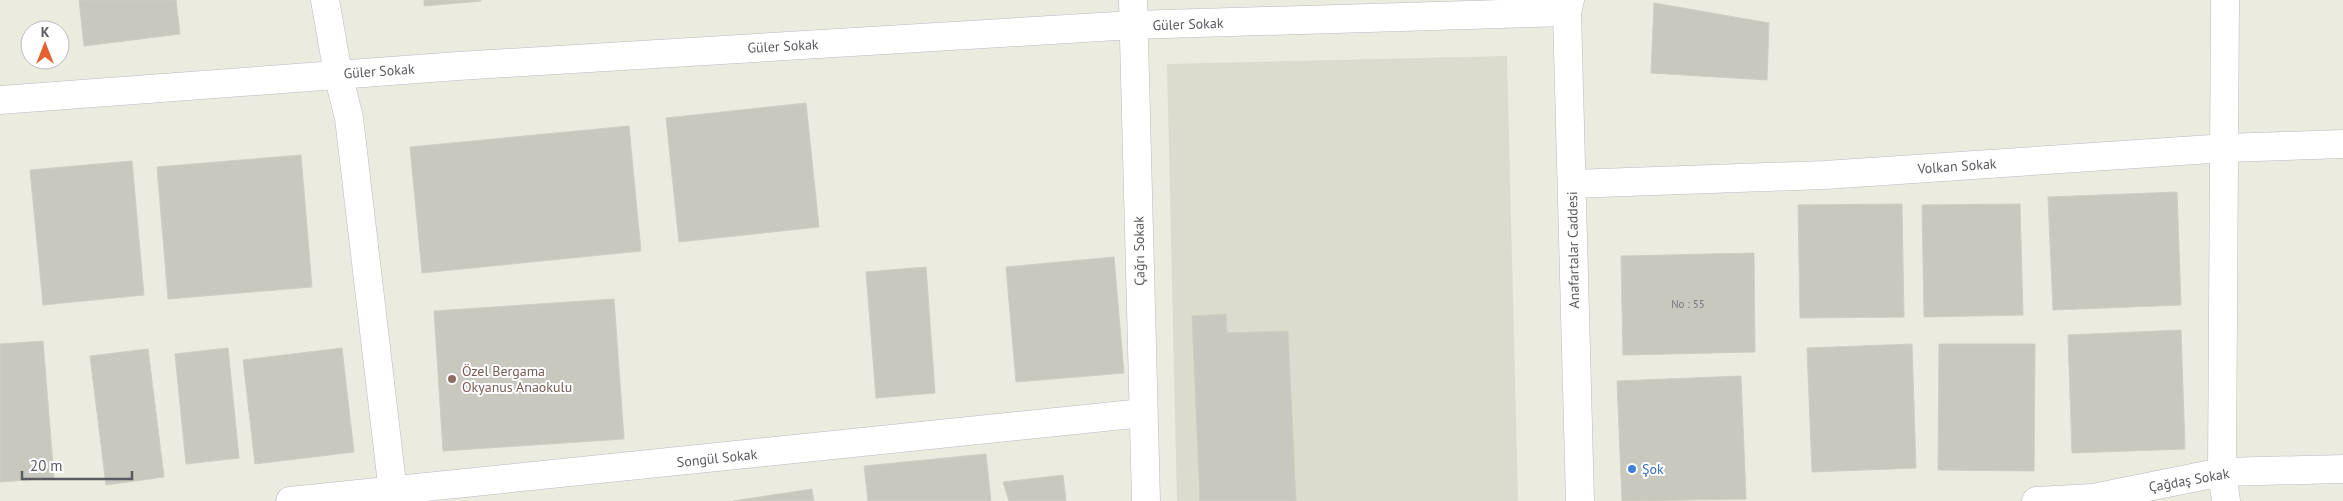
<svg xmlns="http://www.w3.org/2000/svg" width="2343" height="501" font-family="'PT Sans',sans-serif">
  <rect width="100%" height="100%" fill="#ebebe0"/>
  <path fill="#dbdbce" d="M1507 56 1518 501H1177L1167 64Z"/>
  <g fill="#c8c8bf" stroke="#d0cebf">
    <path d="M79 0H176L180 34 84 46Z"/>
    <path d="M424 0H481V1L424 6Z"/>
    <path d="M1654 3 1769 23 1767 80 1651 73Z"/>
    <path d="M806 103 819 227 679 242 666 118Z"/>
    <path d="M629 126 641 251 422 273 410 147Z"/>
    <path d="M301 155 312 287 168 299 157 167Z"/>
    <path d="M132 161 144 295 43 305 30 170Z"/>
    <path d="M2177 192 2181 305 2053 310 2048 197Z"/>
    <path d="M1902 204 1904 317 1800 318 1798 205Z"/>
    <path d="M2020 204 2023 315 1924 317 1922 205Z"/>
    <path d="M1754 253 1755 352 1623 355 1621 256Z"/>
    <path d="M1114 257 1124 373 1016 382 1006 267Z"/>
    <path d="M926 267 935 393 876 398 866 272Z"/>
    <path d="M614 299 624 439 443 451 434 311Z"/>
    <path d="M1226 314 1227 333 1288 331 1296 501H1200L1192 316Z"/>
    <path d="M2181 330 2185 449 2072 453 2068 335Z"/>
    <path d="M43 341 54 478 0 482V344Z"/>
    <path d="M1912 344 1916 468 1812 472 1807 348Z"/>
    <path d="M1939 344H2035L2034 471 1938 470Z"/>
    <path d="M228 348 239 458 186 464 175 354Z"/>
    <path d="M342 348 354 452 255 464 243 360Z"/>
    <path d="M148 349 164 477 106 485 90 356Z"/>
    <path d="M1741 376 1746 499 1622 501 1617 381Z"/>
    <path d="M986 454 991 501H868L864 466Z"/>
    <path d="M1063 475 1066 501H1009L1003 482Z"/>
    <path d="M812 489 814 501H733Z"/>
  </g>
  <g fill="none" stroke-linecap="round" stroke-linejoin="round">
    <g stroke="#b8b9bf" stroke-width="29">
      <g id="minor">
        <path d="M325 0 338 74 349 118 394 501"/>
        <path d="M1133 0 1146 501"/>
        <path d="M2225 0 2222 472 2226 501"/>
        <path d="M0 100 458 66 1133 25 1567 12"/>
        <path d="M1572 184 1825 175 2226 148 2343 144"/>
        <path d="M290 501 1143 413"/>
        <path d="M2036 501 2093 498 2222 472 2343 469"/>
      </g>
    </g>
    <g stroke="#b8b9bf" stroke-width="29">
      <path id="tertiary" d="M1570 0 1567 12 1580 501"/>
    </g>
    <use href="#minor" stroke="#fff" stroke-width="28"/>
    <use href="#tertiary" stroke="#fff" stroke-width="28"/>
  </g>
  <circle fill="#8d6e63" stroke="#fff" stroke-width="2" cx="452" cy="379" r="5"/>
  <circle fill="#3f7fe0" stroke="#fff" stroke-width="2" cx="1632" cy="469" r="5"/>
  <g text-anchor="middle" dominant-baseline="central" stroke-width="4" stroke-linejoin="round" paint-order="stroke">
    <g font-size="11" fill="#757678">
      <text x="1688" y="304">No : 55</text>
    </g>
    <g font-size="14" fill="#595b61" stroke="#fff">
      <text transform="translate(1188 24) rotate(-2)">Güler Sokak</text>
      <text transform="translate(783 46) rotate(-3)">Güler Sokak</text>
      <text transform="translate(379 71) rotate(-4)">Güler Sokak</text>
      <text transform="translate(1957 166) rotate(-4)">Volkan Sokak</text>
      <text transform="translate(1573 250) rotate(-91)">Anafartalar Caddesi</text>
      <text transform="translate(1139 251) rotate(-91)">Çağrı Sokak</text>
      <text transform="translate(717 458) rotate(-6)">Songül Sokak</text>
      <text transform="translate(2189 480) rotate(-10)">Çağdaş Sokak</text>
    </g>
    <g font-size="14" fill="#785e54" stroke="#fff" text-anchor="start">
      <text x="462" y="371">Özel Bergama<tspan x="462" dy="16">Okyanus Anaokulu</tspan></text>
    </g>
    <g font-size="14" fill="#366cbe" stroke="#fff" text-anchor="start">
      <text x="1642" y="469">Şok</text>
    </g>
  </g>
  <g transform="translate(45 45)"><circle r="24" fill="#ffffff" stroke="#bdbdc0"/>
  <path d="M0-4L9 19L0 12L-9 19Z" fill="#e3612e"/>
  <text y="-8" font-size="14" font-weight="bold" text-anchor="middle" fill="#595b61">K</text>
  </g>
  <path d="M22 471v8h110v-8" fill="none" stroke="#595b61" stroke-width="2.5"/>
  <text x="30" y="471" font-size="15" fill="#595b61" stroke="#ffffff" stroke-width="4" paint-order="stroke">20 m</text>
</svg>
